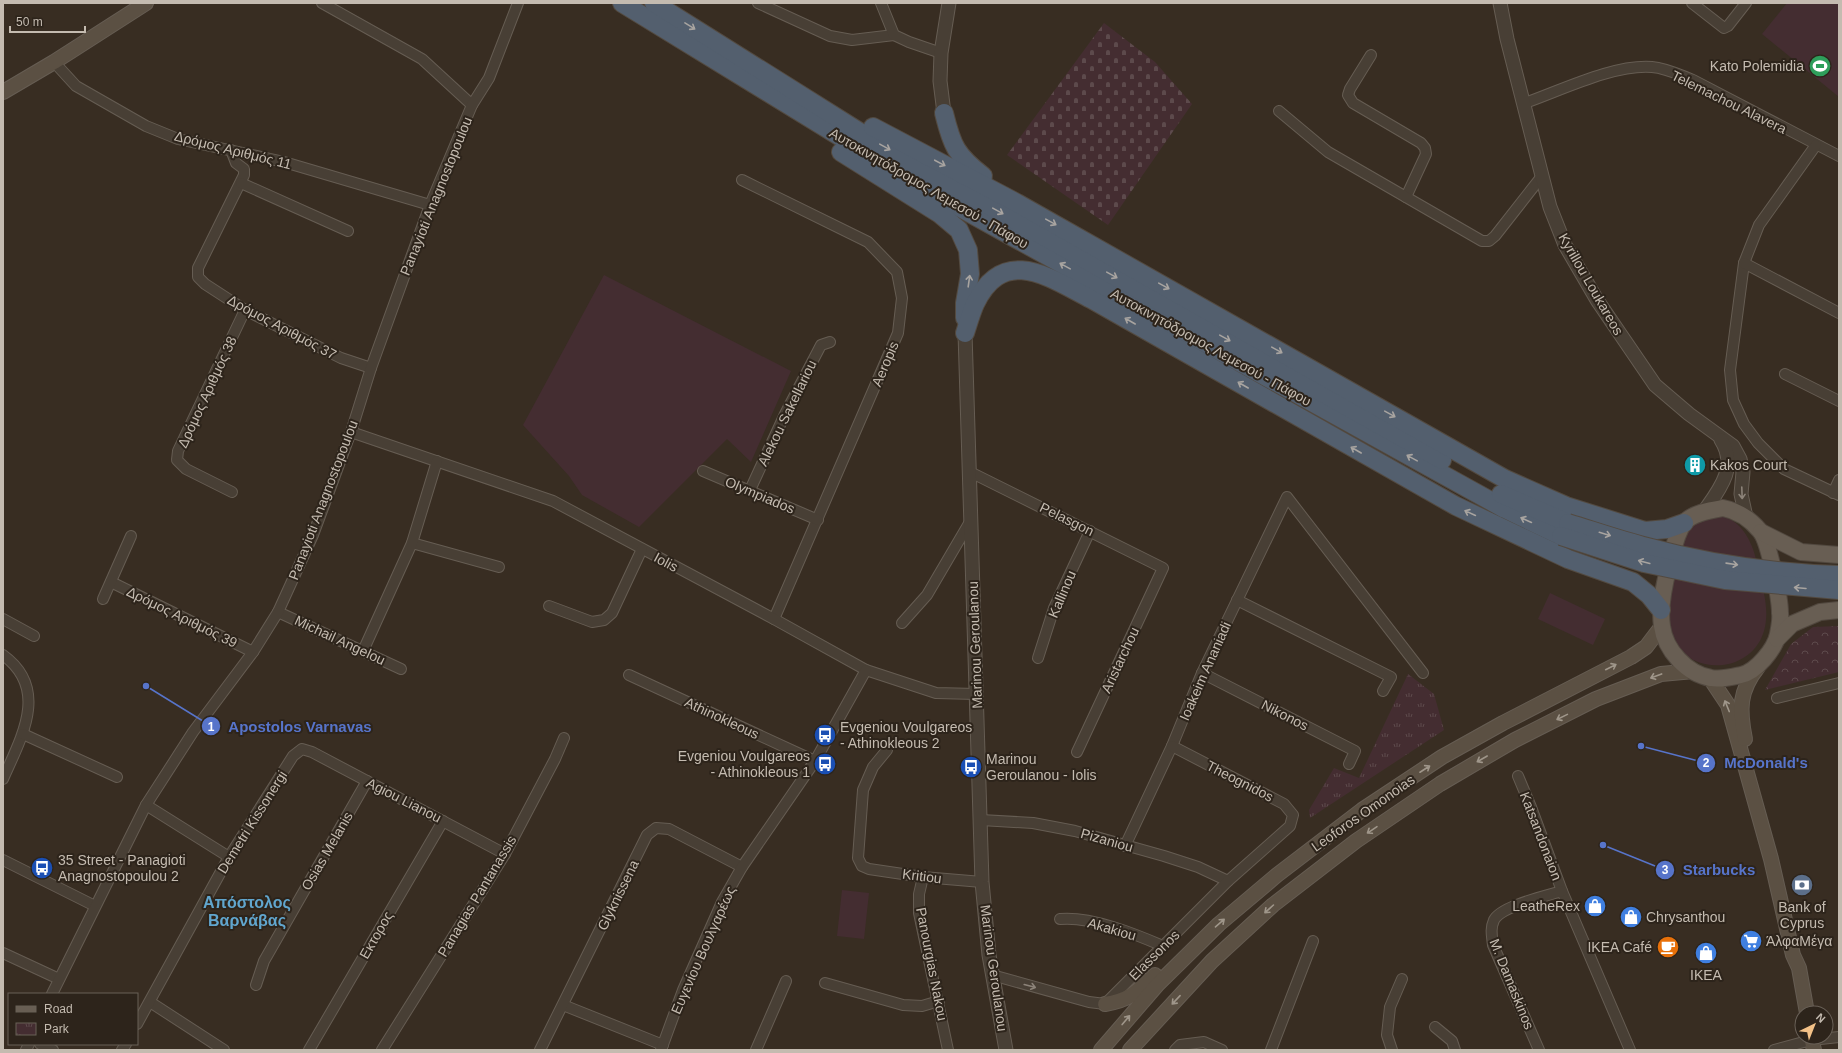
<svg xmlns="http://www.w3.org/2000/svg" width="1842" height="1053" font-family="Arial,sans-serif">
  <defs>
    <pattern id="forest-crowns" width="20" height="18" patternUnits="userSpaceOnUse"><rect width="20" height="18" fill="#442d31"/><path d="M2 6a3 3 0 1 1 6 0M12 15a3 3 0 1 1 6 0" fill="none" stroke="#5d4a4c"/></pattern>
    <pattern id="cemetery-stones" width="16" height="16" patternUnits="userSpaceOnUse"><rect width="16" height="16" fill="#442d31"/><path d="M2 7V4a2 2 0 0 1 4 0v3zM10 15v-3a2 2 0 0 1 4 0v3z" fill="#5d4a4c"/></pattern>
    <pattern id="park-tufts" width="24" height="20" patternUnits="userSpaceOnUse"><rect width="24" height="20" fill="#442d31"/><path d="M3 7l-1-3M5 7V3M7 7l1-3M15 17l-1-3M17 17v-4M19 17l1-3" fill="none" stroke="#5d4a4c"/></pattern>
  </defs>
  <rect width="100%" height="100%" fill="#382d22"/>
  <g fill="#442d31">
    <path d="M1787 3H1839V97L1762 34Z"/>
    <path d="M604 275 791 371 751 462 727 439 639 527 582 495 569 476 523 425Z"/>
    <path d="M1709 517C1713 517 1719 516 1724 517 1742 522 1752 542 1756 559 1760 580 1770 605 1765 627 1756 670 1700 678 1675 645 1671 640 1666 620 1665 613 1664 607 1668 598 1669 592 1675 572 1680 551 1685 530Z"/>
    <path d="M1550 593 1605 619 1593 645 1538 619Z"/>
    <path d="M842 890 869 893 864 939 837 936Z"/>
  </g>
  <path fill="url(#forest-crowns)" d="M1839 626V672L1765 690 1791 644 1813 627Z"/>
  <path fill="url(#cemetery-stones)" d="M1104 23 1155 62 1192 104 1108 225 1007 155Z"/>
  <path fill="url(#park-tufts)" d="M1408 674 1434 694 1444 730 1310 818 1309 810 1334 768 1359 778Z"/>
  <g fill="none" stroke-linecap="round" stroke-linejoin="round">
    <g stroke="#665d53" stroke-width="12">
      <g id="minor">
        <path d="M322 3 422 59 472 105"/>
        <path d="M758 3 830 36 852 40 894 35"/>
        <path d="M881 3 894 35 909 42 941 53"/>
        <path d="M1692 3 1724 28 1728 26 1746 3"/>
        <path d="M1371 55 1350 89 1348 95 1353 103 1421 143 1425 148 1426 154 1406 197"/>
        <path d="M54 62 76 86 146 126 178 139 284 162 430 205"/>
        <path d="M1525 103C1562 90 1614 64 1652 67 1666 68 1680 75 1693 80L1839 156"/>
        <path d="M1279 111 1328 152 1482 241H1489L1495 236 1542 176"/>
        <path d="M1816 145 1759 225 1744 263 1730 370 1733 400 1744 424 1758 443 1784 469 1839 495"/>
        <path d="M231 150 236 163 244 169V175L198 268V277L205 284 245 310 341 358 371 368"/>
        <path d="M742 180 868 242 897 272 902 298 898 333 774 619"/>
        <path d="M241 183 348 231"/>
        <path d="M1744 263 1839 313"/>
        <path d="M1785 374 1839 401"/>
        <path d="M351 432 553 501 774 619 866 670 936 693 976 694"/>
        <path d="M703 471 818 520"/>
        <path d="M970 472 1163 568 1077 752"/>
        <path d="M750 490 785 414 821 345 830 342"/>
        <path d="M232 492 186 469 177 460 178 451 245 310"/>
        <path d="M1833 493 1839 480"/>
        <path d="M412 543 499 567"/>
        <path d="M111 582 253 652"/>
        <path d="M103 599 131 536"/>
        <path d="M1237 600 1391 677 1383 691"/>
        <path d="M549 606 592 622 604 620 612 613 642 549"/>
        <path d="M278 612 401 669"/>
        <path d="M3 619 34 636"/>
        <path d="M902 623 927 595 971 520"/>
        <path d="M363 651 412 543 437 461"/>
        <path d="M3 655C50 689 21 738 3 779"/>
        <path d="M1038 658 1054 608 1090 531"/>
        <path d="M1202 673 1355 751 1349 764"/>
        <path d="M629 675 815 761"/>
        <path d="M1777 698 1839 683"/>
        <path d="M23 734 117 777"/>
        <path d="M887 750 873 767 863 790 858 858 862 866 869 869 923 877 982 882"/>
        <path d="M1518 776 1531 807 1562 891 1630 1050"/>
        <path d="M146 805 229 857"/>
        <path d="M981 820 1033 823 1075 831 1164 856 1198 867 1228 881"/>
        <path d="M1125 846 1172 746 1202 673 1287 497 1423 673"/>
        <path d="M3 860 95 906"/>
        <path d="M923 877 919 894V913L948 1050"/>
        <path d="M1060 919C1091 916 1135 934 1163 946"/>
        <path d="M3 953 59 979"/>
        <path d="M992 975 1089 1002 1105 1004 1228 881 1290 826 1293 815 1284 804 1172 746"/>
        <path d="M825 983 903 1005 922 1006 939 1001"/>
        <path d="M256 985 264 961 367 781"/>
        <path d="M52 994 146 805 193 732 253 652 278 612 313 535 351 432 371 368 430 205 472 105 489 78 518 3"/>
        <path d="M150 1002 224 1050"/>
        <path d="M563 1005 663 1045"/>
        <path d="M137 1024 229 857 293 756 302 749 312 752 505 854"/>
        <path d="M1435 1027 1452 1041 1455 1050"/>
        <path d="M40 1044 53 1050"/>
        <path d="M26 1050 29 1044"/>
        <path d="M122 1050 126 1044"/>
        <path d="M309 1050 443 821"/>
        <path d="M382 1050 505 854 555 759 564 738"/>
        <path d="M540 1050 647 835 656 828 669 829 742 867"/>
        <path d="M661 1050 683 990 722 902 742 867 815 761 866 670"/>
        <path d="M756 1050 786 981"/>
        <path d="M1175 1050 1180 1045 1204 1042 1222 1050"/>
        <path d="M1271 1050 1313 941"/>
        <path d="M1392 1050 1387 1035 1390 1007 1402 979"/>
        <path d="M1539 1050 1493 945C1492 936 1490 929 1494 920 1501 906 1546 896 1562 891"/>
        <path d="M1774 1050 1811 1040 1839 1037"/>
      </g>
    </g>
    <g stroke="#665d53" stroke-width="15">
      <g id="tertiary">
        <path d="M1500 3 1507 39 1550 207 1565 245 1597 300 1655 385 1689 414 1733 446 1740 459 1743 472 1741 494 1746 517"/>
        <path d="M944 113 940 81 941 53 949 3"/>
        <path d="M965 333 982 882 989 955 1006 1050"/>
        <path d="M1705 510C1720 489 1738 466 1721 440"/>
      </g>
    </g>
    <g stroke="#665d53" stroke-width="16">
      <g id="secondary">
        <path d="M3 92 54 62 146 3"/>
        <path d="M1710 678 1728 705 1771 859 1793 955 1799 968 1807 1013"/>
        <path d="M1745 739C1739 709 1739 691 1758 667"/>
        <path d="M1105 1004C1130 1000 1137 992 1155 975"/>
        <path d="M1811 1037 1814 1050"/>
        <path d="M1101 1050 1158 984 1219 924 1277 875 1362 810 1442 757 1503 723 1631 657 1646 647 1662 626"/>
        <path d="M1130 1050 1212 961 1273 905 1356 841 1440 784 1515 740 1596 699 1661 674 1694 671"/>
      </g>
    </g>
    <g stroke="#51483f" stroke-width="18">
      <g id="primary">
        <path d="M1723 508C1738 511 1750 519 1760 531 1769 541 1780 599 1780 613 1781 620 1779 628 1778 634 1775 649 1756 672 1741 675 1732 677 1721 680 1711 678 1687 674 1665 650 1662 626 1659 607 1664 585 1669 566 1673 553 1675 535 1684 523 1692 513 1711 510 1723 508Z"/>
        <path d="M1761 532 1801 552 1839 555"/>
        <path d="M1777 639 1792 624 1820 612 1839 610"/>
      </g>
    </g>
    <g stroke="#534a40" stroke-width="20">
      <g id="motorway">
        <path d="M622 3 919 185 1505 509 1561 536"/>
        <path d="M654 3 874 141 1442 460"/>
        <path d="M944 113C952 146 956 155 983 176"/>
        <path d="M873 127 1017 203 1505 479 1566 506 1645 531 1667 529 1684 523"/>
        <path d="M841 152 940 214 959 230 968 250 970 274 965 303V318"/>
        <path d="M965 333C968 324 971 313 975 304 1004 244 1050 278 1091 299L1456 506 1568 559 1633 582 1649 595 1661 610"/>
        <path d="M1501 494 1568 523"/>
      </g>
    </g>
    <use href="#minor" stroke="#483f35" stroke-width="10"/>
    <use href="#tertiary" stroke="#483f35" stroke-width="13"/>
    <use href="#secondary" stroke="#5b5043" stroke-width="14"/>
    <use href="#primary" stroke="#685e53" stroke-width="16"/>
    <use href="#motorway" stroke="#535f6e" stroke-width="18"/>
    <g stroke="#534a40" stroke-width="20" stroke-linecap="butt">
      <g id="motorway-bridge">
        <path d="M1568 523C1594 531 1620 540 1647 547 1709 564 1775 573 1839 575"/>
        <path d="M1561 536 1644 563 1725 580 1839 590"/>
      </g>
    </g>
    <use href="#motorway-bridge" stroke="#535f6e" stroke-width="18"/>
  </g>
  <defs><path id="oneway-shaft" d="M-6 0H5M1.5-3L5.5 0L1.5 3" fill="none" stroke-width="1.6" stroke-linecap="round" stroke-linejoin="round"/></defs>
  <g stroke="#a8a4a0">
    <use href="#oneway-shaft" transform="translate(690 26) rotate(32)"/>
    <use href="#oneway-shaft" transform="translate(885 147) rotate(29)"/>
    <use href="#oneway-shaft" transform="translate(940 163) rotate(28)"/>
    <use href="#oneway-shaft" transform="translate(998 211) rotate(29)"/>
    <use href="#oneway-shaft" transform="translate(1051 222) rotate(29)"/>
    <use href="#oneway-shaft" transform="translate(1065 266) rotate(-151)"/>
    <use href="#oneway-shaft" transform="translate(1112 275) rotate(29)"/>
    <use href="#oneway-shaft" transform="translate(969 281) rotate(-82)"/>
    <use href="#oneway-shaft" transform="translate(1164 286) rotate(29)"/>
    <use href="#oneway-shaft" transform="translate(1130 321) rotate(-150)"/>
    <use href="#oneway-shaft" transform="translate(1225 338) rotate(29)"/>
    <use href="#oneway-shaft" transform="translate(1277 350) rotate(29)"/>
    <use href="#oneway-shaft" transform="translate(1243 385) rotate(-150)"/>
    <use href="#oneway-shaft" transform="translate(1390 414) rotate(29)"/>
    <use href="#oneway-shaft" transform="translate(1356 450) rotate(-150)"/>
    <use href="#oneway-shaft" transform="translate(1412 458) rotate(-151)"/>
    <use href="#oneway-shaft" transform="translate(1470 513) rotate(-155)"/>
    <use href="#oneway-shaft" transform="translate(1526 520) rotate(-155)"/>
    <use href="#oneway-shaft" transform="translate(1605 534) rotate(17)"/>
    <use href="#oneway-shaft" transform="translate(1644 562) rotate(-165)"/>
    <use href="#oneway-shaft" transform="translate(1732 564) rotate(8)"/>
    <use href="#oneway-shaft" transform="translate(1800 588) rotate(-175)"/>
  </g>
  <g stroke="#8c8379">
    <use href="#oneway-shaft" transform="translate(1742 493) rotate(88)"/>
    <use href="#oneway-shaft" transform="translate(1030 986) rotate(15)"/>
  </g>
  <g stroke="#9f968a">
    <use href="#oneway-shaft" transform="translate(1611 667) rotate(-27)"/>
    <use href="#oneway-shaft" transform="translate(1656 676) rotate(160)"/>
    <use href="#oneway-shaft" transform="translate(1727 706) rotate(-112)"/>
    <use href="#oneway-shaft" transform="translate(1562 717) rotate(154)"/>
    <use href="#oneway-shaft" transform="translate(1482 759) rotate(150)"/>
    <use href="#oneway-shaft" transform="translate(1425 769) rotate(-33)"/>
    <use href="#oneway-shaft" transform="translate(1372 830) rotate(146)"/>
    <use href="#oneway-shaft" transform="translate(1269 909) rotate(138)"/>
    <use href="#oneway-shaft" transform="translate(1220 923) rotate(-41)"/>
    <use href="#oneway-shaft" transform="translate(1176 1000) rotate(133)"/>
    <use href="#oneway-shaft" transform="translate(1126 1020) rotate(-50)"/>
  </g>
  <defs>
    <g id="stadium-disc" transform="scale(1.15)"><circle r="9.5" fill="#2e9e5b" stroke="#2d241b"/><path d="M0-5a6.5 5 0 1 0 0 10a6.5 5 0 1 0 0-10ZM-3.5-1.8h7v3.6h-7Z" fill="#fff"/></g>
    <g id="building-disc" transform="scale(1.15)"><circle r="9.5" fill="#0f9aa8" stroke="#2d241b"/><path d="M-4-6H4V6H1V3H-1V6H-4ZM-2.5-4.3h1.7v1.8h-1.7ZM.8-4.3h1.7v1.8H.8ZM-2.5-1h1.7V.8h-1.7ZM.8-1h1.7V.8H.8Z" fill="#fff"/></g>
    <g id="bus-disc" transform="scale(1.15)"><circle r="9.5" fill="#1a4fb4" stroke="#2d241b"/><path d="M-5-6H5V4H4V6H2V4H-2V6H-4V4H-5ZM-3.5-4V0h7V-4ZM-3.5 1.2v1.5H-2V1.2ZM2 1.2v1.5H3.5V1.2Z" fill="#fff"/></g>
    <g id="bank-disc" transform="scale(1.15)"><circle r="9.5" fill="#5c6f8a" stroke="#2d241b"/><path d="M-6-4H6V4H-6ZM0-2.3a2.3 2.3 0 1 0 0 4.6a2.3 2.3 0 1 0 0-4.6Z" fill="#fff"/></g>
    <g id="shop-disc" transform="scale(1.15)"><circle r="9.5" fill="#3f7fe0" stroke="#2d241b"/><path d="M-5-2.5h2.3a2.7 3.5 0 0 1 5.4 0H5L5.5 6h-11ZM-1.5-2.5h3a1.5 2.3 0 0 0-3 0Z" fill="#fff"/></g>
    <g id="supermarket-disc" transform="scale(1.15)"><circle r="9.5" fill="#3f7fe0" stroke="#2d241b"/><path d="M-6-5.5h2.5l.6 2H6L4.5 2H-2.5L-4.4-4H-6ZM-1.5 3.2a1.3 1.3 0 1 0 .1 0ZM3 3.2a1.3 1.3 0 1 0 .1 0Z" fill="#fff"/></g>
    <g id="cafe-disc" transform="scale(1.15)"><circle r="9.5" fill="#e8710a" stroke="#2d241b"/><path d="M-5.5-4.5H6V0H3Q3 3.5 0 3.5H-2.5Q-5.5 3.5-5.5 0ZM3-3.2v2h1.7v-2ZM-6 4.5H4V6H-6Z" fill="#fff"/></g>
  </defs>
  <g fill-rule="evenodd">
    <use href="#stadium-disc" x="1820" y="66"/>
    <use href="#building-disc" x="1695" y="465"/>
    <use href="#bus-disc" x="825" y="735"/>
    <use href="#bus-disc" x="825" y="764"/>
    <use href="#bus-disc" x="971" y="767"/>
    <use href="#bus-disc" x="42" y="868"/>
    <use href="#bank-disc" x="1802" y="885"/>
    <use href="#shop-disc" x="1595" y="906"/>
    <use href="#shop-disc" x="1631" y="917"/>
    <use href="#supermarket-disc" x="1751" y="941"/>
    <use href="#cafe-disc" x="1668" y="947"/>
    <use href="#shop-disc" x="1706" y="953"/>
  </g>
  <g text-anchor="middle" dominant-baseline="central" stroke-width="4" stroke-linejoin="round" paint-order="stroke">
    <g font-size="14" fill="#c4bbb0" stroke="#2d241b" text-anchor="start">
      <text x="1804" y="66" text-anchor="end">Kato Polemidia</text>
      <text x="1710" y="465">Kakos Court</text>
      <text x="840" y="727">Evgeniou Voulgareos<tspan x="840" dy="16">- Athinokleous 2</tspan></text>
      <text x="810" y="756" text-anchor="end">Evgeniou Voulgareos<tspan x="810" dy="16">- Athinokleous 1</tspan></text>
      <text x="986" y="759">Marinou<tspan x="986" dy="16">Geroulanou - Iolis</tspan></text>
      <text x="58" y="860">35 Street - Panagioti<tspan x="58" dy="16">Anagnostopoulou 2</tspan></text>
      <text x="1580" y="906" text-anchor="end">LeatheRex</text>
      <text x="1802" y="907" text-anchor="middle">Bank of<tspan x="1802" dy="16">Cyprus</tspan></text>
      <text x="1646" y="917">Chrysanthou</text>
      <text x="1766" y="941">ΆλφαΜέγα</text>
      <text x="1652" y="947" text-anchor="end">IKEA Café</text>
      <text x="1706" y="975" text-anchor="middle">IKEA</text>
    </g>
    <g font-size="14" fill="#c4bbb0" stroke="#2d241b">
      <text transform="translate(1729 102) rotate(26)">Telemachou Alavera</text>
      <text transform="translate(233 150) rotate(14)">Δρόμος Αριθμός 11</text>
      <text transform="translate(929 188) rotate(30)">Αυτοκινητόδρομος Λεμεσού - Πάφου</text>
      <text transform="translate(436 196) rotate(-68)">Panayioti Anagnostopoulou</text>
      <text transform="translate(1591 284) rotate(60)">Kyrillou Loukareos</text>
      <text transform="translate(282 327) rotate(28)">Δρόμος Αριθμός 37</text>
      <text transform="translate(1211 347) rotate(29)">Αυτοκινητόδρομος Λεμεσού - Πάφου</text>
      <text transform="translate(885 364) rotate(-67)">Aeropis</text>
      <text transform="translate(207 392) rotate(-65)">Δρόμος Αριθμός 38</text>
      <text transform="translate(787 413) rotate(-64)">Alekou Sakellariou</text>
      <text transform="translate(760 495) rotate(23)">Olympiados</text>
      <text transform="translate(323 500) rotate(-69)">Panayioti Anagnostopoulou</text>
      <text transform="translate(1067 519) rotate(26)">Pelasgon</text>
      <text transform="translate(666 562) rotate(28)">Iolis</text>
      <text transform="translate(1062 594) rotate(-67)">Kallinou</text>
      <text transform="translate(182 617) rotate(26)">Δρόμος Αριθμός 39</text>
      <text transform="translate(340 640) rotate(25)">Michail Angelou</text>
      <text transform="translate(975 645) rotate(-92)">Marinou Geroulanou</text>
      <text transform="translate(1120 660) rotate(-65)">Aristarchou</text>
      <text transform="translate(1205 671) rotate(-66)">Ioakeim Ananiadi</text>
      <text transform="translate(1285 715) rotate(27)">Nikonos</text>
      <text transform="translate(722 718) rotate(25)">Athinokleous</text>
      <text transform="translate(1240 781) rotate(27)">Theognidos</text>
      <text transform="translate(404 800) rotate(27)">Agiou Lianou</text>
      <text transform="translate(1363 813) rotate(-35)">Leoforos Omonoias</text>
      <text transform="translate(252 822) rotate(-58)">Demetri Kissonergi</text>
      <text transform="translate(1541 836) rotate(69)">Katsandonaion</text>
      <text transform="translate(1107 840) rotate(16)">Pizaniou</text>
      <text transform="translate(327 851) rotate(-60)">Osias Melanis</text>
      <text transform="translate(922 876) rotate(7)">Kritiou</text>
      <text transform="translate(618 895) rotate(-64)">Glyknissena</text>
      <text transform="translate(477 896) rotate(-59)">Panagias Pantanassis</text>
      <text transform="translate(1112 929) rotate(16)">Akakiou</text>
      <text transform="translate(376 935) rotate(-60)">Εκτορος</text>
      <text transform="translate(703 950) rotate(-66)">Ευγενίου Βουλγαρέως</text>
      <text transform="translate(1154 955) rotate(-45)">Elassonos</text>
      <text transform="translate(932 964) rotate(79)">Panourgias Nakou</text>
      <text transform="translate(994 968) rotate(82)">Marinou Geroulanou</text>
      <text transform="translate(1512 984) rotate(68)">M. Damaskinos</text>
    </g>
    <g font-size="16" font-weight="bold" fill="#61a6ce" stroke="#2d241b">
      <text x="247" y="902">Απόστολος<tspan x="247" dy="18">Βαρνάβας</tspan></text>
    </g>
  </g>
  <path fill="none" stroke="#5774ca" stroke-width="1.5" d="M146 686L211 726M1641 746L1706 763M1603 845L1665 870"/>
  <g fill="#5774ca" stroke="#2d241b" stroke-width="1.5">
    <circle cx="146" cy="686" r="4"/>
    <circle cx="1641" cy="746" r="4"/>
    <circle cx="1603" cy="845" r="4"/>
    <circle cx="211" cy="726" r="10"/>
    <circle cx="1706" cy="763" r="10"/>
    <circle cx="1665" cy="870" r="10"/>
  </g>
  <g font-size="12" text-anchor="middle" font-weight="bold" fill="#fff">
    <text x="211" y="731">1</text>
    <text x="1706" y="767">2</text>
    <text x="1665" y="874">3</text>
  </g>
  <g font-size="15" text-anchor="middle" font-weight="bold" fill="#5774ca" stroke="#2d241b" stroke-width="4" stroke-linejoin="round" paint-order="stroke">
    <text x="300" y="732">Apostolos Varnavas</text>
    <text x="1766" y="768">McDonald's</text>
    <text x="1719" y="875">Starbucks</text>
  </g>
  <rect width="1842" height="1053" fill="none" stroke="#c4bbb0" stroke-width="8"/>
  <rect x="8" y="993" width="130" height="52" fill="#2d241b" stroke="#696057"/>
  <rect x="16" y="1006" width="20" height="6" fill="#685e53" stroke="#696057"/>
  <text x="44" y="1013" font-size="12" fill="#c4bbb0">Road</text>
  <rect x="16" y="1023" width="20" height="12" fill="url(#park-tufts)" stroke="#696057"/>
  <text x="44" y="1033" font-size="12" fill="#c4bbb0">Park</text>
  <g transform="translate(1814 1025) rotate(43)"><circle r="19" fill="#2d241b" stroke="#696057"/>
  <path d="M0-3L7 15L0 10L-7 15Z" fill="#f3c187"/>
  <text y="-6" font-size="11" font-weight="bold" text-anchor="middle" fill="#c4bbb0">N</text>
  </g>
  <path d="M10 26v6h75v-6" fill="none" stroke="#c4bbb0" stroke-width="2"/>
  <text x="16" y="26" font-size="12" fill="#c4bbb0" stroke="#2d241b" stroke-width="3" paint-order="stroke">50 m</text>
</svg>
